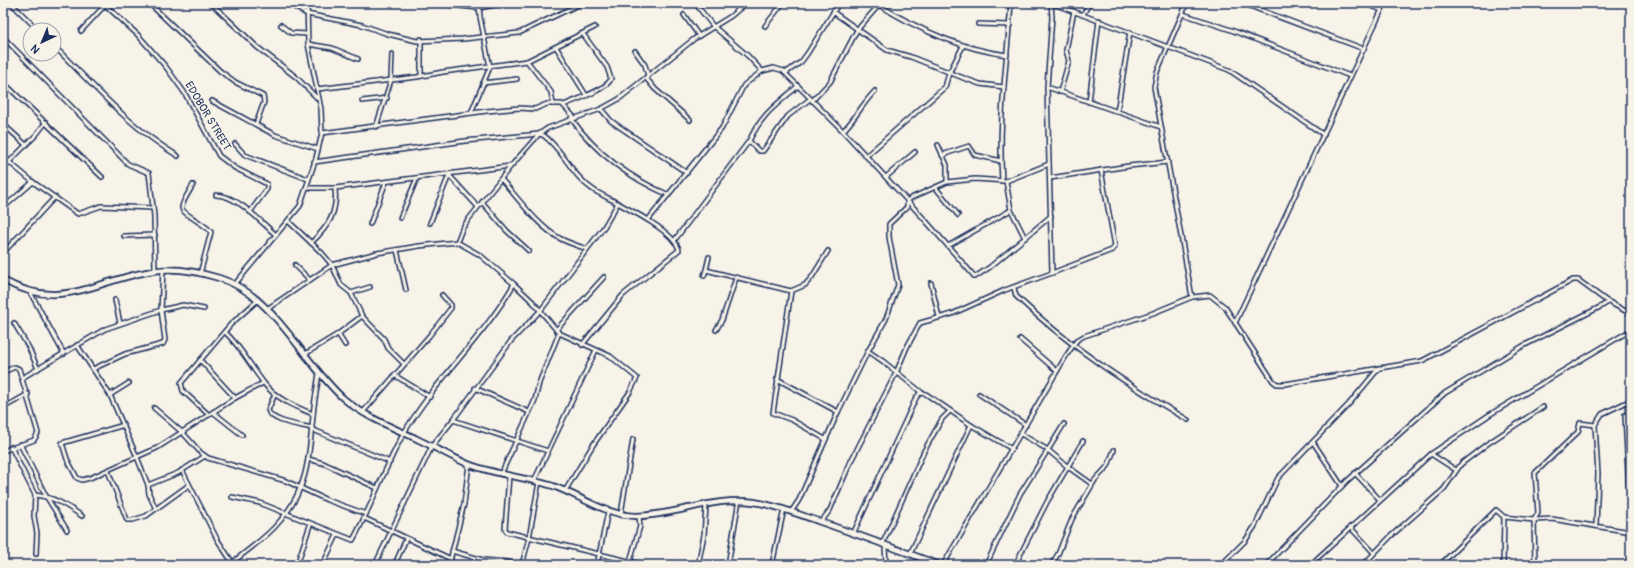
<svg xmlns="http://www.w3.org/2000/svg" width="1634" height="568" font-family="Pangolin,sans-serif">
  <rect width="100%" height="100%" fill="#f7f3e8"/>
  <filter id="ink" filterUnits="userSpaceOnUse"><feTurbulence type="fractalNoise" baseFrequency=".025" numOctaves="2"/><feDisplacementMap in="SourceGraphic" scale="8" xChannelSelector="R" yChannelSelector="G"/><feConvolveMatrix kernelMatrix="1 2 1 2 8 2 1 2 1" color-interpolation-filters="sRGB"/></filter>
  <g filter="url(#ink)">
    <g fill="none" stroke-linecap="round" stroke-linejoin="round">
      <g stroke="#1b2f5e" stroke-width="6">
        <g id="street">
          <path d="M11 3 38 30"/>
          <path d="M103 3 138 35 166 67 184 92 219 156 235 168 267 184V189L250 212"/>
          <path d="M149 3 220 71 235 82 263 96 264 102 256 124"/>
          <path d="M211 3 257 47 296 77 319 100"/>
          <path d="M287 3 307 14 362 25 388 34 417 41 463 39 519 33 582 3"/>
          <path d="M430 3 479 8 506 3"/>
          <path d="M695 3 713 26 748 56 762 71"/>
          <path d="M876 3C915 28 961 49 1007 55"/>
          <path d="M1051 3 1229 70 1324 135"/>
          <path d="M1187 3 1157 72 1154 87 1192 297"/>
          <path d="M1242 3 1364 49"/>
          <path d="M1364 3 1382 10"/>
          <path d="M833 12 887 50 911 57 966 79 980 84 1004 87"/>
          <path d="M1083 14 1090 3"/>
          <path d="M1183 14 1231 30 1350 76"/>
          <path d="M684 15 699 36"/>
          <path d="M978 24 1010 25"/>
          <path d="M281 25 291 33 307 34"/>
          <path d="M765 26 783 3"/>
          <path d="M81 31 105 5"/>
          <path d="M3 37 128 164 149 173 154 216 155 270"/>
          <path d="M421 39V76"/>
          <path d="M308 44 332 48 358 59"/>
          <path d="M54 46C95 87 128 126 178 156"/>
          <path d="M556 47 586 95"/>
          <path d="M635 51 645 65 648 76"/>
          <path d="M527 61 551 92 553 104"/>
          <path d="M784 72 843 131 926 221 975 277 990 267 1051 216"/>
          <path d="M646 78 655 89 690 120"/>
          <path d="M3 82 102 177"/>
          <path d="M483 83 517 79"/>
          <path d="M1047 87 1161 127"/>
          <path d="M317 89 417 77 443 72 527 61 595 27"/>
          <path d="M1060 92 1069 61 1066 50 1074 11"/>
          <path d="M212 101 275 135 318 149"/>
          <path d="M362 101 387 98"/>
          <path d="M812 101 830 82 857 30 879 5"/>
          <path d="M1089 102 1099 20"/>
          <path d="M564 105C575 100 606 90 611 79L607 67 583 34"/>
          <path d="M601 109 611 121 687 173"/>
          <path d="M1117 112 1130 32"/>
          <path d="M471 113 490 67 480 17 479 3"/>
          <path d="M571 118C595 153 631 179 669 195"/>
          <path d="M3 124 26 145"/>
          <path d="M376 127 391 80 392 54"/>
          <path d="M843 131C855 119 863 103 875 91"/>
          <path d="M322 133 487 111 519 108 535 109 547 104H562L574 117"/>
          <path d="M749 141 759 151H763L788 116 810 99"/>
          <path d="M235 144 245 155 308 179"/>
          <path d="M938 145 947 165V182"/>
          <path d="M942 155 969 146 975 155 1001 161"/>
          <path d="M866 156 945 87 949 73 963 46"/>
          <path d="M3 157 33 182 78 214 101 206 153 208"/>
          <path d="M314 162 465 141 539 134 543 135C564 150 572 177 595 191 614 202 674 229 679 250L623 295 582 345"/>
          <path d="M3 168 36 135 46 122"/>
          <path d="M886 177 915 152"/>
          <path d="M1050 178 1129 166 1168 162"/>
          <path d="M501 179C518 198 538 227 561 239 569 243 578 246 587 249"/>
          <path d="M1002 181C998 123 1007 61 1011 3"/>
          <path d="M1006 181 1011 210 1025 238"/>
          <path d="M193 185C190 191 182 201 182 208 182 214 207 225 211 232L200 274"/>
          <path d="M935 187 958 215"/>
          <path d="M306 188H335L511 166 539 134 548 128 601 109 619 99 694 39 731 16 746 3"/>
          <path d="M216 195C237 195 261 222 276 235"/>
          <path d="M482 202 507 231 529 251"/>
          <path d="M3 208 33 182"/>
          <path d="M400 218 417 178"/>
          <path d="M648 220 722 128 744 85 762 71 774 68 787 72 801 62 807 54 839 3"/>
          <path d="M288 221 322 253 332 265 341 285 351 293 362 316 338 334 305 354"/>
          <path d="M430 223 449 175 478 207"/>
          <path d="M370 224 386 182"/>
          <path d="M124 236 155 235"/>
          <path d="M674 241 749 141C763 113 775 106 798 86"/>
          <path d="M457 242 480 255 514 284 533 302 559 333 610 356 637 378 630 392 593 445 565 491"/>
          <path d="M311 243C328 227 338 213 335 188"/>
          <path d="M948 246 1011 210"/>
          <path d="M397 250 406 290"/>
          <path d="M3 253 55 197"/>
          <path d="M709 257 706 270 791 291 773 413 792 420 825 439"/>
          <path d="M295 265 310 280"/>
          <path d="M1052 273 1112 250 1115 246 1101 170"/>
          <path d="M704 276 706 270"/>
          <path d="M931 283 939 317"/>
          <path d="M235 284 300 206 316 158 322 133 321 109 308 44 307 3"/>
          <path d="M1014 288 1016 296C1068 346 1127 384 1188 420"/>
          <path d="M791 291 805 285 812 277 828 251"/>
          <path d="M30 292 64 354"/>
          <path d="M351 293 370 287"/>
          <path d="M115 300 120 323"/>
          <path d="M1609 302 1631 314"/>
          <path d="M267 309 332 265 377 253 419 246 457 242 462 229 468 220 511 166"/>
          <path d="M362 316 384 339 388 348 403 363"/>
          <path d="M14 323 29 348 38 369"/>
          <path d="M1235 323 1385 3"/>
          <path d="M556 330 604 277"/>
          <path d="M716 330 722 320 736 278"/>
          <path d="M225 332C241 347 250 365 263 382 274 398 296 407 313 414"/>
          <path d="M338 334 345 345"/>
          <path d="M1020 339 1057 371"/>
          <path d="M77 345 110 395 137 457 148 485 178 473 205 456"/>
          <path d="M200 360 235 398"/>
          <path d="M93 369 125 354 163 344 165 340 161 310 183 305 204 309"/>
          <path d="M3 372 15 367 19 369 38 433 34 440 3 451"/>
          <path d="M394 375 430 397"/>
          <path d="M22 378 105 329 161 310 163 270"/>
          <path d="M777 379 838 412"/>
          <path d="M475 388 529 412"/>
          <path d="M921 392 884 362 868 351 886 319 898 285 889 237V224L907 207V201L911 198 947 182 975 179 1006 181 1049 164"/>
          <path d="M275 394 268 410C271 422 300 425 312 428"/>
          <path d="M979 394 1026 425"/>
          <path d="M110 395 129 383"/>
          <path d="M3 408 28 394"/>
          <path d="M154 408 183 433 201 453 208 458 286 481 327 500 366 514"/>
          <path d="M213 412 242 435"/>
          <path d="M363 412 429 336 451 308V305L442 295"/>
          <path d="M209 415 183 391 181 383 231 324 258 300"/>
          <path d="M1625 415 1630 512 1628 531"/>
          <path d="M453 420 548 451"/>
          <path d="M124 425 62 443 67 459 77 478 82 480 90 478 157 448 235 398 263 383"/>
          <path d="M1595 425 1598 474 1596 526"/>
          <path d="M311 429 390 462"/>
          <path d="M1021 434 1048 450 1064 424"/>
          <path d="M1313 442 1342 486"/>
          <path d="M20 444 46 496 67 530"/>
          <path d="M11 447 35 495 34 516 37 533 36 554"/>
          <path d="M1431 454 1456 470"/>
          <path d="M308 459 323 463 377 488"/>
          <path d="M182 470 217 539 234 565"/>
          <path d="M108 471 127 520H133L146 516 189 485"/>
          <path d="M1355 473 1380 500"/>
          <path d="M501 474 535 400 539 383 559 333"/>
          <path d="M509 476 505 529 507 532 645 565"/>
          <path d="M534 481 596 350"/>
          <path d="M148 485 149 494 155 507"/>
          <path d="M35 495C54 497 66 505 82 516"/>
          <path d="M232 497 260 503 353 540C372 506 384 468 404 433 435 380 483 338 514 284"/>
          <path d="M791 512 799 500 838 412 868 351"/>
          <path d="M621 514 633 439"/>
          <path d="M364 518 451 559"/>
          <path d="M821 522 830 510 851 461 896 373 907 347 920 323 952 314 1005 290 1052 273 1047 87 1052 17 1051 3"/>
          <path d="M1350 527 1374 553"/>
          <path d="M853 534 916 398 920 393 926 394 971 425 1012 449"/>
          <path d="M882 545 924 451 942 419 950 411"/>
          <path d="M885 546 886 565"/>
          <path d="M452 551 483 560 508 562 518 565"/>
          <path d="M910 554 971 425"/>
          <path d="M325 560 337 535"/>
          <path d="M395 564 406 539"/>
          <path d="M230 565C247 549 265 540 280 521 308 489 309 456 313 416 314 402 317 388 319 373"/>
          <path d="M297 565 310 525"/>
          <path d="M375 565 432 446 453 420 511 341 541 310 566 277 604 227 618 203"/>
          <path d="M449 565 464 504 469 464"/>
          <path d="M522 565 529 538 539 482"/>
          <path d="M597 565 608 511"/>
          <path d="M629 565 640 526 639 516"/>
          <path d="M698 565 704 535 706 506"/>
          <path d="M728 565 739 500"/>
          <path d="M772 565 784 509"/>
          <path d="M943 565 1066 356 1077 340 1084 336 1153 313 1192 297 1210 295 1225 307 1273 381 1277 384H1285L1422 361 1573 280H1578L1608 302 1602 306 1523 346 1445 393 1347 481 1266 565"/>
          <path d="M986 565 1020 494 1048 450 1068 467 1092 484"/>
          <path d="M1015 565 1047 502 1083 441"/>
          <path d="M1051 565 1058 554 1072 519 1095 480 1108 466 1114 450"/>
          <path d="M1221 565 1245 541 1255 526 1278 478 1349 404 1379 368"/>
          <path d="M1310 565 1431 454 1489 415 1631 330"/>
          <path d="M1363 565 1391 536 1444 489 1461 464 1487 444 1543 407"/>
          <path d="M1440 565 1496 510 1504 517 1534 520 1552 519 1631 532"/>
          <path d="M1503 565 1504 517"/>
          <path d="M1535 565 1534 520 1538 513 1535 473 1578 432 1580 423 1595 425 1602 414 1631 400"/>
        </g>
      </g>
      <g stroke="#1b2f5e" stroke-width="8">
        <path id="secondary" d="M3 280C61 313 97 279 153 271 174 267 199 272 219 278 275 295 302 362 344 399 365 417 392 427 417 439 434 447 450 456 468 464 496 475 525 477 553 486 581 496 605 515 636 516 675 516 714 496 754 502 776 505 797 514 818 521 859 535 899 550 940 565"/>
      </g>
      <use href="#street" stroke="#f7f3e8" stroke-width="3"/>
      <use href="#secondary" stroke="#f7f3e8" stroke-width="4.5"/>
    </g>
  </g>
  <g text-anchor="middle" dominant-baseline="central" stroke-width="3" stroke-linejoin="round" paint-order="stroke">
    <g font-size="11" fill="#1b2f5e" stroke="#f7f3e8">
      <text transform="translate(208 116) rotate(59)">EDOBOR STREET</text>
    </g>
  </g>
  <rect width="1634" height="568" fill="none" stroke="#f7f3e8" stroke-width="16"/>
  <rect x="8" y="8" width="1618" height="552" fill="none" stroke="#1b2f5e" stroke-width="1.5" filter="url(#ink)"/>
  <g transform="translate(42 42) rotate(224)"><circle r="19" fill="#f7f3e8" stroke="#9fa5b1"/>
  <path d="M0-3L7 15L0 10L-7 15Z" fill="#1b2f5e"/>
  <text y="-6" font-size="11" font-weight="bold" text-anchor="middle" fill="#1b2f5e">N</text>
  </g>
</svg>
